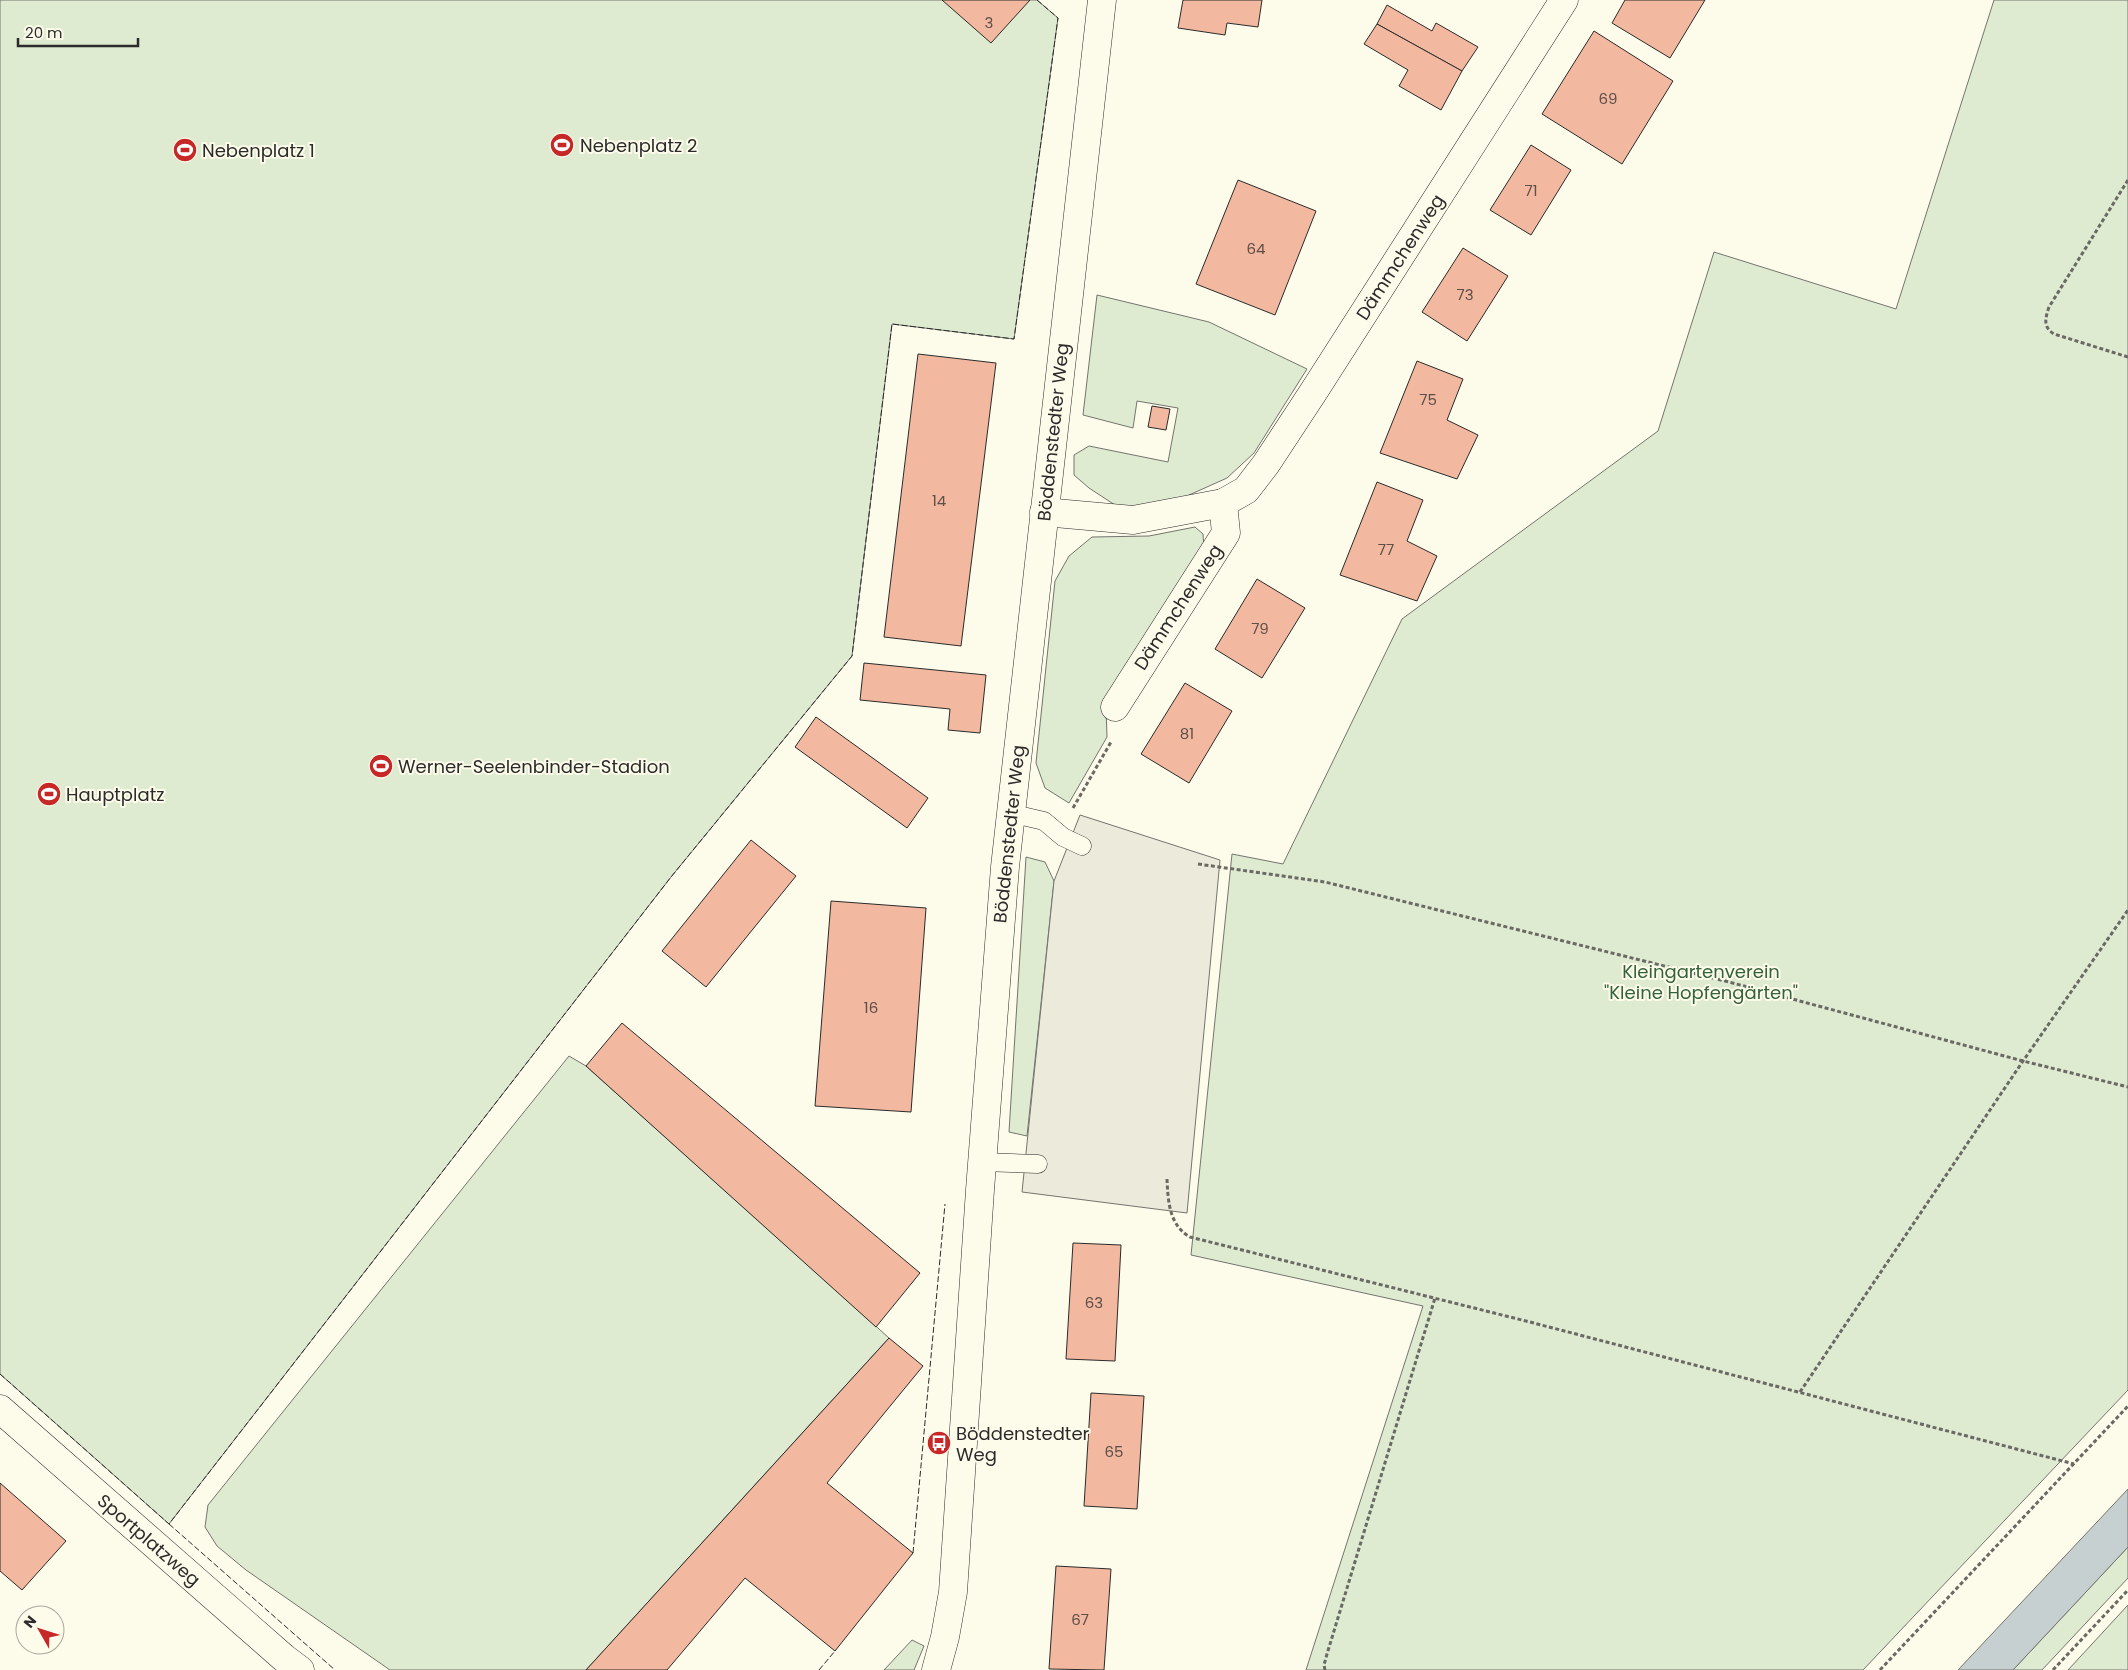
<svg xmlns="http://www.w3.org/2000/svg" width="2128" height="1670" font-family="Poppins,sans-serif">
  <rect width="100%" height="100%" fill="#fdfbea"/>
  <g fill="#deebd1" stroke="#74746e">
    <path d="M0 0H1037L1058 18 1014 339 892 324 852 656 671 877 169 1524 0 1374Z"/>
    <path d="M1994 0H2128V1390L1863 1670H1306L1423 1306 1191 1255 1232 854 1283 864 1402 619 1658 431 1714 252 1896 309Z"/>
    <path d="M1097 295 1209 322 1307 369 1254 453 1227 478 1169 504 1118 507 1089 488 1074 475V455L1089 446 1168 462 1178 408 1137 401 1133 428 1083 415Z"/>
    <path d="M1195 527 1203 534 1204 550 1106 707 1107 737 1069 803 1045 788 1036 763 1055 581 1069 556 1092 537 1149 536Z"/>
    <path d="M1026 857 1045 862 1054 881 1027 1136 1009 1132Z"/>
    <path d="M569 1056 586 1066 889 1338 586 1670H390L246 1570 217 1546 205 1527 208 1505Z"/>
    <path d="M2128 1547V1578L2042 1670H2013Z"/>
    <path d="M2128 1605V1670H2068Z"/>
    <path d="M912 1640 924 1646 914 1670H884Z"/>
  </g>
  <path fill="#eceadb" stroke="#74746e" d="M1080 815 1220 860 1187 1213 1022 1192 1054 881Z"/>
  <path fill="#c7d0d0" stroke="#74746e" d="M2128 1489V1547L2013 1670H1958Z"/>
  <g fill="#f2b8a0" stroke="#2b2b2b">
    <path d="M942 0H1030L991 43Z"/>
    <path d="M1183 0H1262L1258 27 1227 23 1225 35 1178 28Z"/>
    <path d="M1625 0H1705L1670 58 1612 23Z"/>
    <path d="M1387 5 1432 31 1436 23 1478 47 1462 71 1377 24Z"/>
    <path d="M1377 24 1462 71 1441 110 1399 86 1408 70 1364 44Z"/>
    <path d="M1594 31 1673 81 1622 164 1542 114Z"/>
    <path d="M1531 145 1571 170 1531 235 1490 210Z"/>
    <path d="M1238 180 1316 211 1275 315 1196 284Z"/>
    <path d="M1463 248 1508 276 1467 341 1422 312Z"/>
    <path d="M918 354 996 363 961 646 884 637Z"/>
    <path d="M1417 361 1463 379 1447 420 1478 435 1457 479 1380 453Z"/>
    <path d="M1152 406 1170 409 1166 430 1148 427Z"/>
    <path d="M1377 482 1423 500 1407 541 1437 556 1417 601 1340 575Z"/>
    <path d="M1257 579 1305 608 1262 678 1215 649Z"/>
    <path d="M864 663 986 675 980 733 948 730 950 709 860 700Z"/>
    <path d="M1185 683 1232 711 1189 783 1141 754Z"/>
    <path d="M816 717 928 798 907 828 795 747Z"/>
    <path d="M751 840 796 876 706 987 662 951Z"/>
    <path d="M831 901 926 908 911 1112 815 1106Z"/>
    <path d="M622 1023 920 1273 876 1327 586 1066Z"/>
    <path d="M1073 1243 1121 1245 1115 1361 1066 1359Z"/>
    <path d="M889 1338 923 1366 827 1483 913 1553 835 1651 745 1578 667 1670H586Z"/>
    <path d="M1091 1393 1144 1396 1137 1509 1084 1506Z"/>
    <path d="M0 1483 66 1541 22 1590 0 1571Z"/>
    <path d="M1056 1566 1111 1569 1104 1670 1049 1669Z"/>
  </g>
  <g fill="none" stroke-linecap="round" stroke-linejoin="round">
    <g stroke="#2b2b2b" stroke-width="19">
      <g id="lane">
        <path d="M1010 813 1044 821 1063 837 1082 846"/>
        <path d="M982 1162 1038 1164"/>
      </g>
    </g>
    <g stroke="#2b2b2b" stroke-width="29">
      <g id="street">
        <path d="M1044 512 1133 520 1223 503 1246 490 1266 464 1314 391 1564 0"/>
        <path d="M1115 707 1226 533 1223 503"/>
        <path d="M936 1670 945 1637 953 1592 980 1190 1005 867 1102 0"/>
      </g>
    </g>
    <g stroke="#2b2b2b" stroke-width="29">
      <path id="secondary" d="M0 1409 284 1658 300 1670"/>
    </g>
    <g stroke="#6a6964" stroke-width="3" stroke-dasharray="4 2.5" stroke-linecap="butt">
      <path d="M2128 180 2049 307C2045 319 2043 327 2054 334L2128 357"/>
      <path d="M1073 808 1111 742"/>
      <path d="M1198 864 1325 882 1729 982 2023 1061 2128 1087"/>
      <path d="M1167 1179C1168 1201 1169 1225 1190 1237L1526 1321 2074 1464"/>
      <path d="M1800 1392 2023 1061 2128 910"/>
      <path d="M1325 1670 1324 1665 1327 1654 1435 1298"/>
      <path d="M1880 1670 2128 1406"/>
      <path d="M2053 1670 2128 1590"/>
    </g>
    <use href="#lane" stroke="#fdfbea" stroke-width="18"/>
    <use href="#street" stroke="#fdfbea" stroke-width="28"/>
    <use href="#secondary" stroke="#fdfbea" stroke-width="28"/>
    <g stroke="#2b2b2b" stroke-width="1" stroke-dasharray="6 2.5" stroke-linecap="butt">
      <path d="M0 1374 169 1524 671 877 852 656 892 324 1014 339 1058 18 1037 0"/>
      <path d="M169 1524 335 1670"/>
      <path d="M913 1553 945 1204"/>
      <path d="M819 1670 835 1651"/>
    </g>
  </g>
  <defs>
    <g id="stadium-disc" transform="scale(1.25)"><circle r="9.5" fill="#c62828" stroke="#fdfbea"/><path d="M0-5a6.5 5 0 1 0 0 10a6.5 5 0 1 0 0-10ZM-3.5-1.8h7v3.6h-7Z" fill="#fff"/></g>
    <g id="bus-disc" transform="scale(1.25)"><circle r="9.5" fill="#c62828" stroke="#fdfbea"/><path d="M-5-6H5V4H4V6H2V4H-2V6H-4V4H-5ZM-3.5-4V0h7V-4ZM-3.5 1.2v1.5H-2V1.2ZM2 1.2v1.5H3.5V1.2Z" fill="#fff"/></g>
  </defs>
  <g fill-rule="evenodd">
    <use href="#stadium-disc" x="562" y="145"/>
    <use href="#stadium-disc" x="185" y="150"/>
    <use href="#stadium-disc" x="381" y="766"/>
    <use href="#stadium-disc" x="49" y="794"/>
    <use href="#bus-disc" x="939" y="1443"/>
  </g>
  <g text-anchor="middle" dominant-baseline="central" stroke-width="4" stroke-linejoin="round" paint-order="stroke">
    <g font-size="15" fill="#5d4e48">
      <text x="989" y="22">3</text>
      <text x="1608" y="98">69</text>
      <text x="1531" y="190">71</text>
      <text x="1256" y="248">64</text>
      <text x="1465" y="294">73</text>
      <text x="1428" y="399">75</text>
      <text x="939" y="500">14</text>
      <text x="1386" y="549">77</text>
      <text x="1260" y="628">79</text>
      <text x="1187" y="733">81</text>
      <text x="871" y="1007">16</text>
      <text x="1094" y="1302">63</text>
      <text x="1114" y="1451">65</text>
      <text x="1080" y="1619">67</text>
    </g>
    <g font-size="18" fill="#2b2b2b" stroke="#fdfbea" text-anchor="start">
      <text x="580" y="145">Nebenplatz 2</text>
      <text x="202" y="150">Nebenplatz 1</text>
      <text x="398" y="766">Werner-Seelenbinder-Stadion</text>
      <text x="66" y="794">Hauptplatz</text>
      <text x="956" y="1433">Böddenstedter<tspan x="956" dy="21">Weg</tspan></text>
    </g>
    <g font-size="18" fill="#2b2b2b" stroke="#fdfbea">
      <text transform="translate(1400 257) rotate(-57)">Dämmchenweg</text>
      <text transform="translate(1053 432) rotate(-84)">Böddenstedter Weg</text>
      <text transform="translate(1178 607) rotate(-57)">Dämmchenweg</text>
      <text transform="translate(1009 834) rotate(-84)">Böddenstedter Weg</text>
      <text transform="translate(149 1540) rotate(41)">Sportplatzweg</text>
    </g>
    <g font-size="18" fill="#34623c" stroke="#fdfbea">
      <text x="1701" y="971">Kleingartenverein<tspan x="1701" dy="21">"Kleine Hopfengärten"</tspan></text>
    </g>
  </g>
  <g transform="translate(40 1630) rotate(309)"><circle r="24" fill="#fdfbea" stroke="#a9a89e"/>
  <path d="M0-4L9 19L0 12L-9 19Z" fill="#c62828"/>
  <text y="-8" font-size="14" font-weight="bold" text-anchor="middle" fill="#2b2b2b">N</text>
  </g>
  <path d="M18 38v8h120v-8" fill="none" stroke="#2b2b2b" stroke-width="2.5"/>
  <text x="25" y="38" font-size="15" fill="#2b2b2b" stroke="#fdfbea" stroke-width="4" paint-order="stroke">20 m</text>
</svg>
